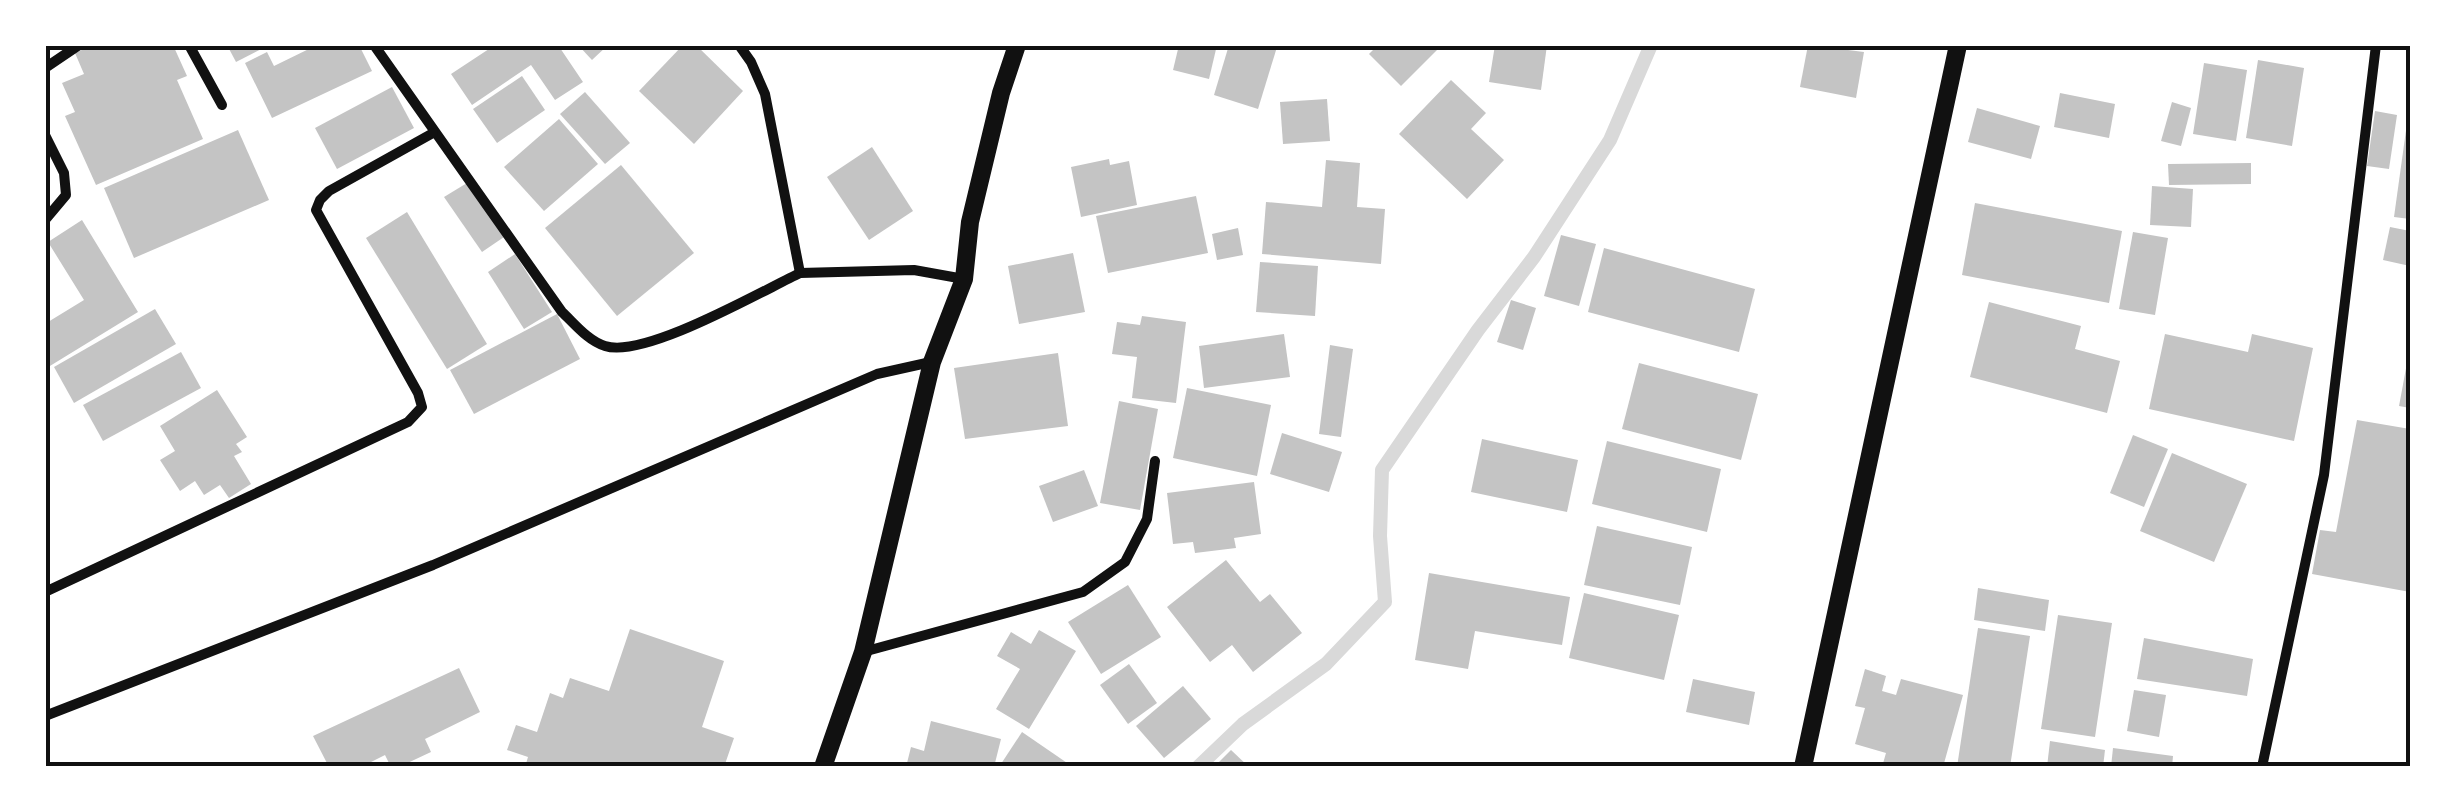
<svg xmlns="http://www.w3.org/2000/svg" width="2455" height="812" font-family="'Fira Sans Condensed',sans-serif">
  <rect width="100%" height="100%" fill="#fff"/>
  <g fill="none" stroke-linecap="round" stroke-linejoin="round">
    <path stroke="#d9d9d9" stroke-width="14" d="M1198 767 1243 724 1326 664 1385 602 1380 536 1382 470 1478 330 1534 257 1610 140 1651 45"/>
  </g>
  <g fill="#c4c4c4">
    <path d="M93 45H173L187 76 177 80 203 139 96 185 65 116 75 112 62 83 84 74 75 53Z"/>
    <path d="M227 45H269L236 62Z"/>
    <path d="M317 45H359L372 71 272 118 245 63 267 52 274 66Z"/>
    <path d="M495 45H558L583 82 555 100 531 65 472 105 451 74Z"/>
    <path d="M578 45H608L592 60Z"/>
    <path d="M683 45H696L743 91 694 144 639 91Z"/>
    <path d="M1179 45H1217L1209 79 1173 70Z"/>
    <path d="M1229 45 1277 47 1258 109 1214 95Z"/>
    <path d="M1378 45H1442L1401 86 1369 54Z"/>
    <path d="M1495 45H1547L1541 90 1489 82Z"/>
    <path d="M1808 45 1864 52 1856 98 1800 87Z"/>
    <path d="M2258 60 2304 68 2292 146 2246 138Z"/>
    <path d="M2204 63 2247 70 2236 141 2193 134Z"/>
    <path d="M522 76 545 110 497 143 473 109Z"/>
    <path d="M1451 80 1486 113 1471 129 1504 160 1467 199 1399 134Z"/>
    <path d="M392 87 414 128 337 169 315 128Z"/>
    <path d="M585 92 630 143 605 164 560 114Z"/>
    <path d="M2060 93 2115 104 2109 138 2054 127Z"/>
    <path d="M1327 99 1330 141 1283 144 1280 102Z"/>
    <path d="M2172 102 2191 108 2181 146 2161 141Z"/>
    <path d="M1977 108 2040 126 2031 159 1968 142Z"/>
    <path d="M2375 111 2397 115 2389 169 2367 166Z"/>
    <path d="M2408 116 2410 117V219L2394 217Z"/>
    <path d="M559 119 598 164 544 211 504 167Z"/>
    <path d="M238 130 269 200 134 258 104 188Z"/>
    <path d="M872 147 913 211 869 240 827 177Z"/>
    <path d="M1109 159 1110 165 1129 161 1137 205 1081 217 1071 167Z"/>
    <path d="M1326 160 1360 163 1357 207 1385 209 1381 264 1262 254 1266 202 1322 207Z"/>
    <path d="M2251 163V184L2169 185 2168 164Z"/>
    <path d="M621 165 694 253 617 316 545 228Z"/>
    <path d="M467 183 504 237 482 252 444 197Z"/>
    <path d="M2152 186 2193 189 2191 227 2150 225Z"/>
    <path d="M1196 196 1208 253 1108 273 1096 216Z"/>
    <path d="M1975 203 2122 231 2109 303 1962 275Z"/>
    <path d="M407 212 487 344 447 369 366 238Z"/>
    <path d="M82 220 138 312 45 369V316L48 322 84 300 48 242Z"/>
    <path d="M2390 227 2410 231V266L2383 260Z"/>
    <path d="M1238 228 1243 255 1217 260 1212 234Z"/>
    <path d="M2133 232 2168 238 2155 315 2119 309Z"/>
    <path d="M1561 235 1596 244 1579 306 1544 296Z"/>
    <path d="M1604 248 1755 289 1739 352 1588 312Z"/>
    <path d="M1073 253 1085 312 1019 324 1008 266Z"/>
    <path d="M515 254 552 312 524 329 488 272Z"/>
    <path d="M1260 262 1318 266 1315 316 1256 312Z"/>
    <path d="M1511 300 1536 308 1523 350 1497 342Z"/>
    <path d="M1989 302 2081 326 2075 349 2120 361 2107 413 1970 377Z"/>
    <path d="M155 309 176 344 74 403 54 367Z"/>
    <path d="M557 314 580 359 474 414 450 370Z"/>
    <path d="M1142 316 1186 322 1176 403 1132 398 1137 357 1112 354 1117 322 1140 325Z"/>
    <path d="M1284 334 1290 377 1204 388 1199 346Z"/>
    <path d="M2165 334 2248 352 2252 334 2313 348 2294 441 2149 409Z"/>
    <path d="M1330 345 1353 349 1341 437 1319 434Z"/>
    <path d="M181 352 201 388 103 441 83 405Z"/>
    <path d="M1058 353 1068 426 965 439 954 368Z"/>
    <path d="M1639 363 1758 394 1741 460 1622 429Z"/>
    <path d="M2407 363H2410V408L2399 406Z"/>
    <path d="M1187 388 1271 405 1257 476 1173 458Z"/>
    <path d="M217 390 247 437 236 444 242 452 234 456 251 484 229 498 220 485 204 495 195 481 180 491 160 460 175 451 160 426Z"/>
    <path d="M1119 401 1158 409 1140 510 1100 503Z"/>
    <path d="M2357 420 2410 429V592L2312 574 2320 530 2336 532Z"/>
    <path d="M1282 433 1342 452 1329 492 1270 474Z"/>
    <path d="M2133 435 2168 449 2144 507 2110 493Z"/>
    <path d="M1482 439 1578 460 1567 512 1471 492Z"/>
    <path d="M1607 441 1721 469 1707 532 1592 504Z"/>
    <path d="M2172 453 2247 484 2214 562 2140 531Z"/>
    <path d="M1084 470 1098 506 1053 522 1039 486Z"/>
    <path d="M1254 482 1261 534 1234 538 1236 548 1195 553 1193 542 1173 544 1167 493Z"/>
    <path d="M1597 526 1692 547 1680 605 1584 585Z"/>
    <path d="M1226 560 1260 602 1270 594 1302 633 1253 672 1232 645 1210 662 1167 607Z"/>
    <path d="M1429 573 1570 597 1562 645 1475 631 1468 669 1415 660Z"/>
    <path d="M1128 585 1161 637 1101 674 1068 622Z"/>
    <path d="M1978 588 2049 600 2045 631 1974 620Z"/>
    <path d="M1584 593 1679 615 1664 680 1569 658Z"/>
    <path d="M2058 615 2112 623 2095 737 2041 729Z"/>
    <path d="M1978 628 2030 636 2010 767H1957Z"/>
    <path d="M630 629 724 661 702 727 734 738 724 767H525L528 757 507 750 516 725 537 732 550 693 563 698 570 678 609 691Z"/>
    <path d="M1039 630 1076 651 1029 729 996 709 1020 669 997 656 1011 632 1031 644Z"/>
    <path d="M2144 638 2253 659 2247 696 2137 679Z"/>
    <path d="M1129 664 1157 703 1128 724 1100 685Z"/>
    <path d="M459 668 480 712 425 739 431 752 399 767H391L385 755 361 767H329L313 736Z"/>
    <path d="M1865 669 1886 676 1882 691 1896 695 1901 679 1963 695 1943 767H1882L1886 753 1855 744 1865 708 1855 706Z"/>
    <path d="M1693 679 1755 692 1749 725 1686 712Z"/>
    <path d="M1183 686 1211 719 1164 758 1136 726Z"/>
    <path d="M2134 690 2166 695 2159 737 2127 731Z"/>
    <path d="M931 721 1001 739 994 767H906L911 747 924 751Z"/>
    <path d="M1022 732 1073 767H999Z"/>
    <path d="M2050 741 2105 750 2103 767H2047Z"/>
    <path d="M2113 748 2173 756 2172 767H2111Z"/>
    <path d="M1231 750 1249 767H1214Z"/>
  </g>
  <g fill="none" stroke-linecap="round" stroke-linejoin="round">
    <g stroke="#111" stroke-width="10">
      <path d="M189 45 222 105"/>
      <path d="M374 45 562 312C574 323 588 341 605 346 644 359 760 292 800 273"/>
      <path d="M739 45 751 62 765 94 800 273 914 270 964 279"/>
      <path d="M45 68 79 45"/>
      <path d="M45 135 64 173 66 195 45 220"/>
      <path d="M45 592 408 422 422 407 418 393 316 210 320 200 329 191 433 133"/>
      <path d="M863 652 1083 592 1125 562 1147 519 1155 461"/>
      <path d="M45 716 433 565 877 374 931 362"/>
      <path d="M2262 767 2324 475 2376 45"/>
    </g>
    <g stroke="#111" stroke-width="18">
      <path d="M823 767 863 652 932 362 964 279 970 222 1001 93 1017 45"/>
      <path d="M1803 767 1958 45"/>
    </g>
  </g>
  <rect width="2455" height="812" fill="none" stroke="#ffffff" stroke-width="95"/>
  <rect x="48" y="48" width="2360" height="716" fill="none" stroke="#111" stroke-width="4"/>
</svg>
